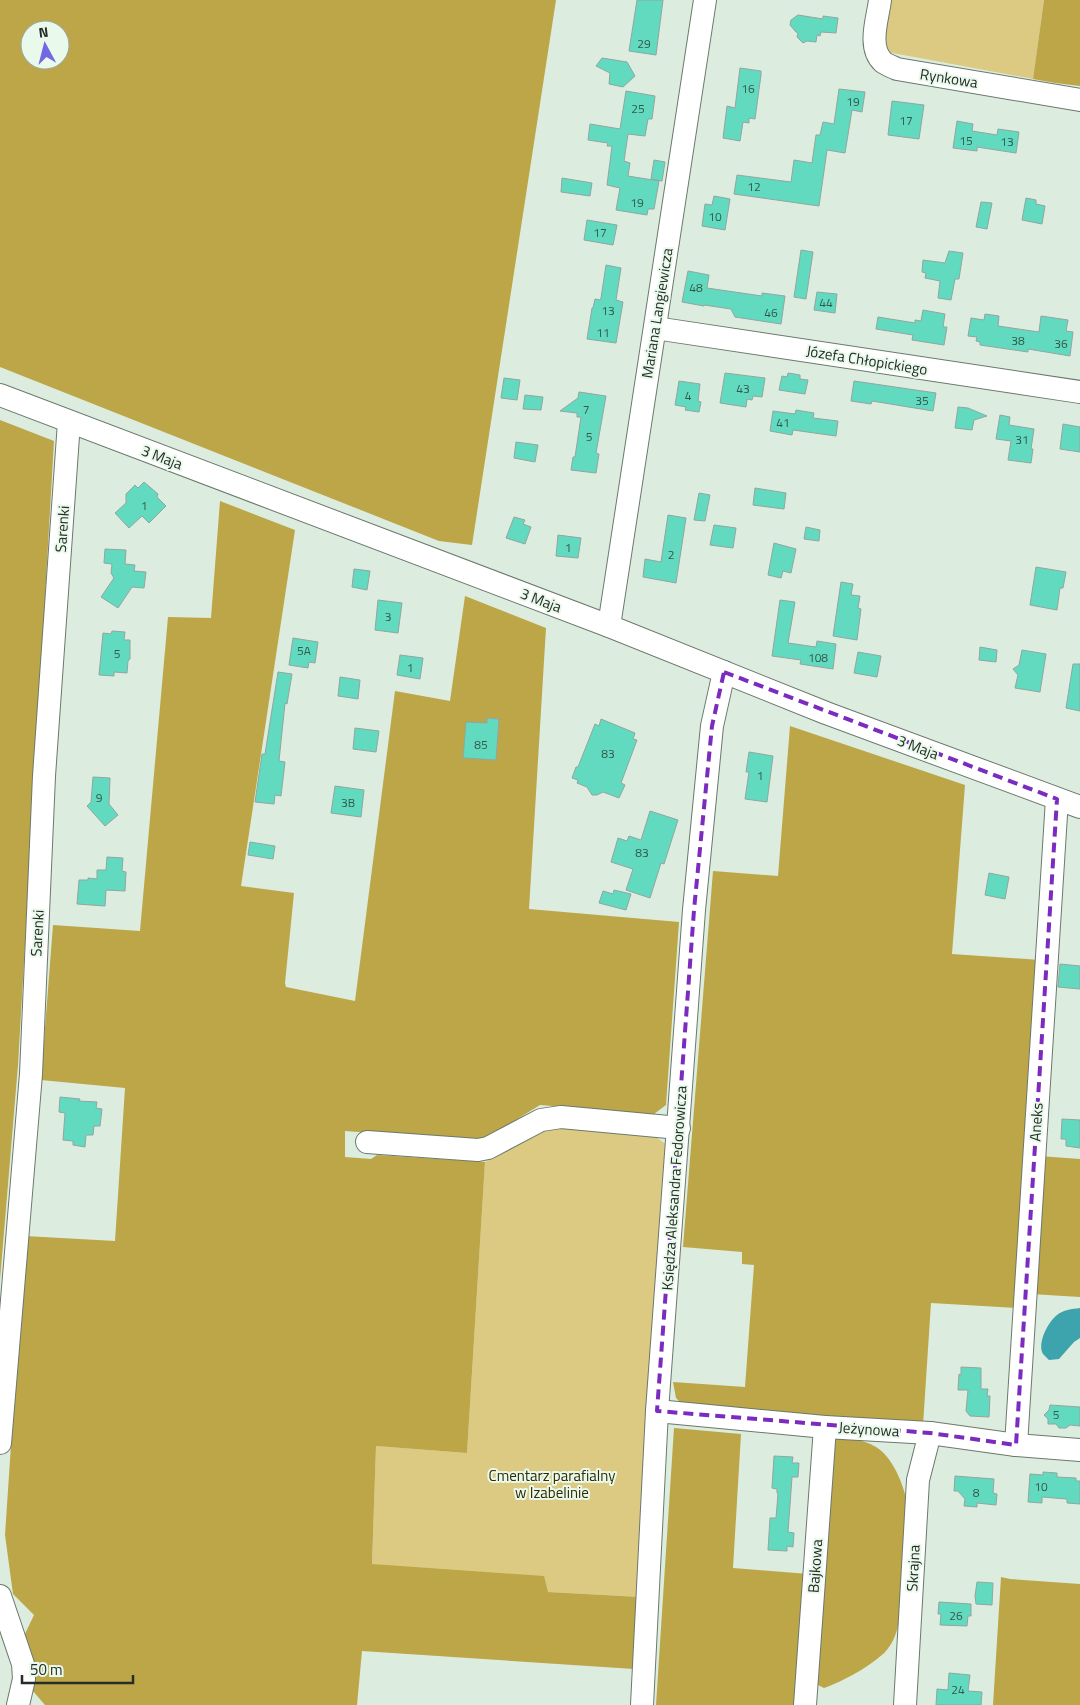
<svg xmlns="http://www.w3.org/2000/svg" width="1080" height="1705" viewBox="0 0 1080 1705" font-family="'Titillium Web',sans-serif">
<rect width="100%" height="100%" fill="#dcecde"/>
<g fill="#dcca83">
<polygon points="887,0 1044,0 1033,79 887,52 881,37"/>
<polygon points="543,1127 654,1136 666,1144 643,1463 640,1597 548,1592 372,1564 376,1446 467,1453 485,1162"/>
</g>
<g fill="#bca647" fill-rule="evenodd">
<path d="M0,0H556L472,545L439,541L0,367ZM30,30H60V60H30Z"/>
<polygon points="1044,0 1080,0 1080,86 1055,83 1033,79"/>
<polygon points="0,420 54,441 18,1065 0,1280"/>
<polygon points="220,501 295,530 241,886 294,893 285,983 286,987 355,1001 395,691 450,701 465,596 546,628 529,909 679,922 666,1105 654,1114 540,1105 482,1141 345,1131 345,1157 371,1159 377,1155 485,1162 467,1453 376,1446 372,1564 544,1576 548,1592 640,1597 634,1669 362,1651 357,1705 45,1705 32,1690 23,1638 34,1615 13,1594 5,1535 25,1236 115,1241 125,1088 41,1080 53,925 140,931 168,617 211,618"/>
<polygon points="790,726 965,785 952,954 1040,960 1017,1308 931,1303 923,1425 686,1408 676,1398 673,1382 745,1387 754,1265 742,1264 742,1252 683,1247 713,871 778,876"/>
<polygon points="1039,1156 1080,1159 1080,1297 1031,1294"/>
<polygon points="674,1428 741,1434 733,1568 808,1574 799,1705 656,1705"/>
<path d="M832,1436C847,1438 863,1439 876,1447C894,1457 908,1494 908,1513C907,1535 904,1557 902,1578C900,1602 903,1632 886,1651C873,1665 842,1682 824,1688L814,1683Z"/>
<polygon points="1001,1577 1010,1579 1080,1584 1080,1705 993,1705"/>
</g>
<path fill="#3da3ac" d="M1080,1308V1338L1074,1342L1059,1359L1049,1360C1048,1359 1044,1355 1043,1354C1037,1343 1048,1322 1057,1315C1063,1310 1072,1309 1080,1308Z"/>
<g fill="#61dabf" stroke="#91a6a0">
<polygon points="637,0 663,0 656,55 629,51"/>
<polygon points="798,15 823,19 823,16 838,18 836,33 821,32 820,36 817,35 816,42 807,41 803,43 797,37 798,33 796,32 790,25 791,20"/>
<polygon points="602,58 627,62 635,76 623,87 609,84 610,73 596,66"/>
<polygon points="740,68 761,71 761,75 755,119 749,118 749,123 743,122 740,141 723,138 727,106 735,108"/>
<polygon points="839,89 865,92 862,112 852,110 845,153 827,150 819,206 734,194 737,175 791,182 794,160 812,163 816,135 820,135 823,122 834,124"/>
<polygon points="626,91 655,96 652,119 648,119 645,136 628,134 624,161 630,163 628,176 659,181 654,209 648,209 647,215 616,210 620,188 607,185 612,146 607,146 608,143 588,140 590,124 620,129"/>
<polygon points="892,101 924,105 919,139 888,135"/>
<polygon points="957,121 973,124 972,131 997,135 998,129 1019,132 1016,153 977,147 977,151 953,148"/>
<polygon points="654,160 665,162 662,181 651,179"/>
<polygon points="562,178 592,183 590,196 561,192"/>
<polygon points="714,196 730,199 725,230 702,226 705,204 712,205"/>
<polygon points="1026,198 1036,200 1036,204 1045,206 1042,224 1022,220"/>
<polygon points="981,202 992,203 987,229 976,227"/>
<polygon points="587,220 617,225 613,245 584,240"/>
<polygon points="801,250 813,252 806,299 794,297"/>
<polygon points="949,251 963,253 959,279 955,279 951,300 938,298 940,281 925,278 926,273 922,272 923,260 945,263"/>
<polygon points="606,265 621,268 616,300 623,302 616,343 587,339 592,308 593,308 595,299 600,300 601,298"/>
<polygon points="688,271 709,275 707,288 762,296 762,293 785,296 781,324 735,317 731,309 704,305 704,306 682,302"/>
<polygon points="817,292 837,294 835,313 814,310"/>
<polygon points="923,310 945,314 943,327 947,327 944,345 912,340 913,335 876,329 878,317 915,323 915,320 921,321"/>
<polygon points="985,314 999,316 998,326 1039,332 1041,316 1068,320 1066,331 1073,332 1070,356 1028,349 1028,352 980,345 980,342 976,341 977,337 968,336 971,318 984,320"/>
<polygon points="725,373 765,378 762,397 753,396 752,400 747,399 746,407 720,403"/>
<polygon points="788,373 800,375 800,379 808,380 805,394 779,390 782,376 787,377"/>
<polygon points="504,378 520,380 517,400 501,398"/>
<polygon points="679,381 700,384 698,401 701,402 699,412 685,410 686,407 675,405"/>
<polygon points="854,381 936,393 933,411 872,401 871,404 851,401"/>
<polygon points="579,392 606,396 596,453 599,454 596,473 571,470 573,457 575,457 581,417 577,417 577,413 560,411 578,398"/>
<polygon points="525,395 543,397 541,410 523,409"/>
<polygon points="958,407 968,408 987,416 974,420 972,430 955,428"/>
<polygon points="796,410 814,413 813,418 838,421 836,436 793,430 792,435 770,431 773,411 795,414"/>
<polygon points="1000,415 1010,417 1009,425 1034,429 1031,449 1033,449 1031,463 1008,460 1011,441 996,439"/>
<polygon points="1063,424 1080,427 1080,452 1060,449"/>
<polygon points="516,442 538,445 535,462 514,458"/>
<polygon points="144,482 158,494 157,497 166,506 149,523 142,516 129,528 115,513 126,503 126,494 135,485 138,488"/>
<polygon points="755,488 786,493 784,509 753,505"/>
<polygon points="699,493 710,495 705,521 694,520"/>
<polygon points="668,515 686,518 676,583 643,577 645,559 661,562"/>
<polygon points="514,517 525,520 523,524 531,527 525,544 506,538"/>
<polygon points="714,525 736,528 733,548 710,545"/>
<polygon points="806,527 820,530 819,541 804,539"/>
<polygon points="558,535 581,538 578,558 556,556"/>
<polygon points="774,543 796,549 791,573 783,571 781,578 768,575"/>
<polygon points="105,549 126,550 125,564 135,565 134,571 146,572 144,588 132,587 118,608 101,597 114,578 111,573 112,564 104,563"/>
<polygon points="1036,567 1066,572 1063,588 1060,588 1057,610 1030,605"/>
<polygon points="354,569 370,571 367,590 352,587"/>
<polygon points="841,582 853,584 851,595 860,596 858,608 861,609 857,640 833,636"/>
<polygon points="378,600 402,603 398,633 375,630"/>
<polygon points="780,600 795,602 788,643 816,647 817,641 836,644 833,669 800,664 801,660 772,656"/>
<polygon points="112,631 125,632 124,640 130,640 130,659 128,661 127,673 114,672 114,676 99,675 103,633 111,634"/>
<polygon points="293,638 318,642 315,663 309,662 308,668 289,665"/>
<polygon points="980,647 997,650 996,662 979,660"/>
<polygon points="1022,650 1046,654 1040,692 1015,688 1018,675 1013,669 1019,665"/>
<polygon points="858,652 881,656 877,677 854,673"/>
<polygon points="400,655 423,658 420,679 397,675"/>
<polygon points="1073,664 1080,664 1080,711 1066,708"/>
<polygon points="278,672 292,674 287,704 285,703 279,761 285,762 281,796 275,795 274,804 255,802 262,754 265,754"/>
<polygon points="340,677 360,680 358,699 338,696"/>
<polygon points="487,718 499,719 496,760 463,758 466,722 487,723"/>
<polygon points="601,719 635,733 633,739 637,740 621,783 625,785 619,798 603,792 597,795 592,795 587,787 577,783 578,780 572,778 576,767 578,767 595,724 599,726"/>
<polygon points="355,728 379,731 376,752 353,749"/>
<polygon points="749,752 773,756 767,802 745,799 749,772 746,772"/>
<polygon points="93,777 110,778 109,804 118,815 105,826 87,806 91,802"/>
<polygon points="335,786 364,790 361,817 331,813"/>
<polygon points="650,811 678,820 664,864 661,863 650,898 626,890 633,869 611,862 618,838 627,841 629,836 641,840"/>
<polygon points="250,842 275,846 273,859 248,855"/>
<polygon points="107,857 123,858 122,871 126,872 125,891 106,890 105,906 77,904 79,880 88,880 88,878 97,879 97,870 106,870"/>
<polygon points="989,873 1009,877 1005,899 985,895"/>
<polygon points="614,890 631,894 626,910 599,903 603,891 613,894"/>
<polygon points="1060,964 1080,966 1080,989 1058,987"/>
<polygon points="60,1097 80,1099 79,1101 97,1102 96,1108 102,1109 100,1126 94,1126 93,1135 86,1135 85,1147 73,1145 73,1141 63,1140 65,1113 59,1112"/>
<polygon points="1062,1119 1080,1120 1080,1148 1066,1146 1066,1139 1061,1139"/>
<polygon points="961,1367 981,1368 981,1389 988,1389 987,1396 990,1396 989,1417 970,1416 966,1411 968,1390 958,1390 959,1374 961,1375"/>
<polygon points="1050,1405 1080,1407 1080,1426 1070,1425 1066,1428 1059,1428 1056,1424 1048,1424 1048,1419 1044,1415 1049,1410"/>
<polygon points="774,1456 793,1457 792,1463 799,1463 798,1477 792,1477 790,1505 788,1532 794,1533 793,1547 787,1546 787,1551 768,1550 770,1518 776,1518 778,1494 777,1493 777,1489 772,1488"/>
<polygon points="1043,1472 1057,1473 1057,1477 1076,1478 1076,1481 1080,1481 1080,1504 1067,1503 1067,1499 1042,1497 1042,1503 1028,1502 1030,1474 1043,1475"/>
<polygon points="955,1476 994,1479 993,1493 997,1494 996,1505 977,1503 977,1507 964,1506 965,1499 958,1491 954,1491"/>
<polygon points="977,1582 993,1583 992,1605 976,1604 975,1596"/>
<polygon points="939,1602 971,1604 971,1616 968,1616 967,1626 940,1625 941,1614 938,1614"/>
<polygon points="949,1673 970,1675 968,1691 982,1692 981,1705 936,1705 937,1689 948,1690"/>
</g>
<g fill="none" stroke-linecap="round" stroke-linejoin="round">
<g stroke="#6b796d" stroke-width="24">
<g id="minor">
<path d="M880,0C878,18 867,47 883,62C887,65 893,67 897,69L1080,100"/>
<polyline points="655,328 1080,392"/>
<polyline points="0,395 609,626 826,713 1080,807"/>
<polyline points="609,626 705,0"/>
<polyline points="367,1142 478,1150 488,1148 541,1120 561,1117 679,1128"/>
<polyline points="657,1411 825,1427 930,1433 1016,1445 1080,1450"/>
<polyline points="0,1443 31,1074 44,776 69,422"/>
<polyline points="1016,1445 1057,799"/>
<polyline points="0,1596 23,1664 24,1679 18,1705"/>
<polyline points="642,1705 657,1411 694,910 712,726 724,672"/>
<polyline points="805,1705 825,1427"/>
<polyline points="905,1705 918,1480 930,1433"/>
</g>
</g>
<use href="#minor" stroke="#fff" stroke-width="22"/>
</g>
<path fill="none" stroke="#7b2cbf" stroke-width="4" stroke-dasharray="10 6" stroke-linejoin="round" d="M724,672L1057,799L1016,1445L930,1433L657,1411L694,910L712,726Z"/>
<g text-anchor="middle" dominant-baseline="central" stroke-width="4" stroke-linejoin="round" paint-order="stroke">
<g font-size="12" fill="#35584d">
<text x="644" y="43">29</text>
<text x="748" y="88">16</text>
<text x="853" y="101">19</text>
<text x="638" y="108">25</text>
<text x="906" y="120">17</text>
<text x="966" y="140">15</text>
<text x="1007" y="141">13</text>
<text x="754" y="186">12</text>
<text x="637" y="202">19</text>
<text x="715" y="216">10</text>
<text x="600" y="232">17</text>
<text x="696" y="287">48</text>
<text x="826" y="302">44</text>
<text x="608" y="310">13</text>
<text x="771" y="312">46</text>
<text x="603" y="332">11</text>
<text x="1018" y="340">38</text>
<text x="1061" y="343">36</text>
<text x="743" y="388">43</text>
<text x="688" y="395">4</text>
<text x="922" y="400">35</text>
<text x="586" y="409">7</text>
<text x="783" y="422">41</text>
<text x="589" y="436">5</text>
<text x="1022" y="439">31</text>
<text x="144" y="505">1</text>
<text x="568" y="547">1</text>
<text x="671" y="554">2</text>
<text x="388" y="616">3</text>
<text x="304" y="650">5A</text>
<text x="117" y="653">5</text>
<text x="818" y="657">108</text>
<text x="410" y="667">1</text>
<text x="481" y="744">85</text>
<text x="608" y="753">83</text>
<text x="760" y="775">1</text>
<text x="99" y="797">9</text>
<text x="348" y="802">3B</text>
<text x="642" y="852">83</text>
<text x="1056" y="1414">5</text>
<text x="1041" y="1486">10</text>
<text x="976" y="1492">8</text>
<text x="956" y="1615">26</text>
<text x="958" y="1689">24</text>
</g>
<g font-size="15" fill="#262c27" stroke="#e9f9eb">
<text transform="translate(949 78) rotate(9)">Rynkowa</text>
<text transform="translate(657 313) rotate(-81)">Mariana Langiewicza</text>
<text transform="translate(867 360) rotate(9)">Józefa Chłopickiego</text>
<text transform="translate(162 457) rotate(21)">3 Maja</text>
<text transform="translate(62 529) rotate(-86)">Sarenki</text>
<text transform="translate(541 600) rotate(21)">3 Maja</text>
<text transform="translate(918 747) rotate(21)">3 Maja</text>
<text transform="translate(37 933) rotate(-87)">Sarenki</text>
<text transform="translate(1036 1122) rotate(-86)">Aneks</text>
<text transform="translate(674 1188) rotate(-86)">Księdza Aleksandra Fedorowicza</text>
<text transform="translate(869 1429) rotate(4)">Jeżynowa</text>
<text transform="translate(815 1566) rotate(-86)">Bajkowa</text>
<text transform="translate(913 1568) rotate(-87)">Skrajna</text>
</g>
<g font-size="15" fill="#332a00" stroke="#e9f9eb">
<text x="552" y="1475">Cmentarz parafialny<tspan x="552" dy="17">w Izabelinie</tspan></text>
</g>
</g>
<g transform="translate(45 45) rotate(353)"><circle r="24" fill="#e9f9eb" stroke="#9ba79d"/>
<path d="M0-4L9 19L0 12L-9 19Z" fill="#7268e3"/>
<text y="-8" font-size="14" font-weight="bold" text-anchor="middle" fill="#262c27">N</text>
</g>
<path d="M22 1675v8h111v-8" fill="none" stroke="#262c27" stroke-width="2.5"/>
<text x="30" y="1675" font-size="15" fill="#262c27" stroke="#e9f9eb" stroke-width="4" paint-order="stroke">50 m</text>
</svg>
